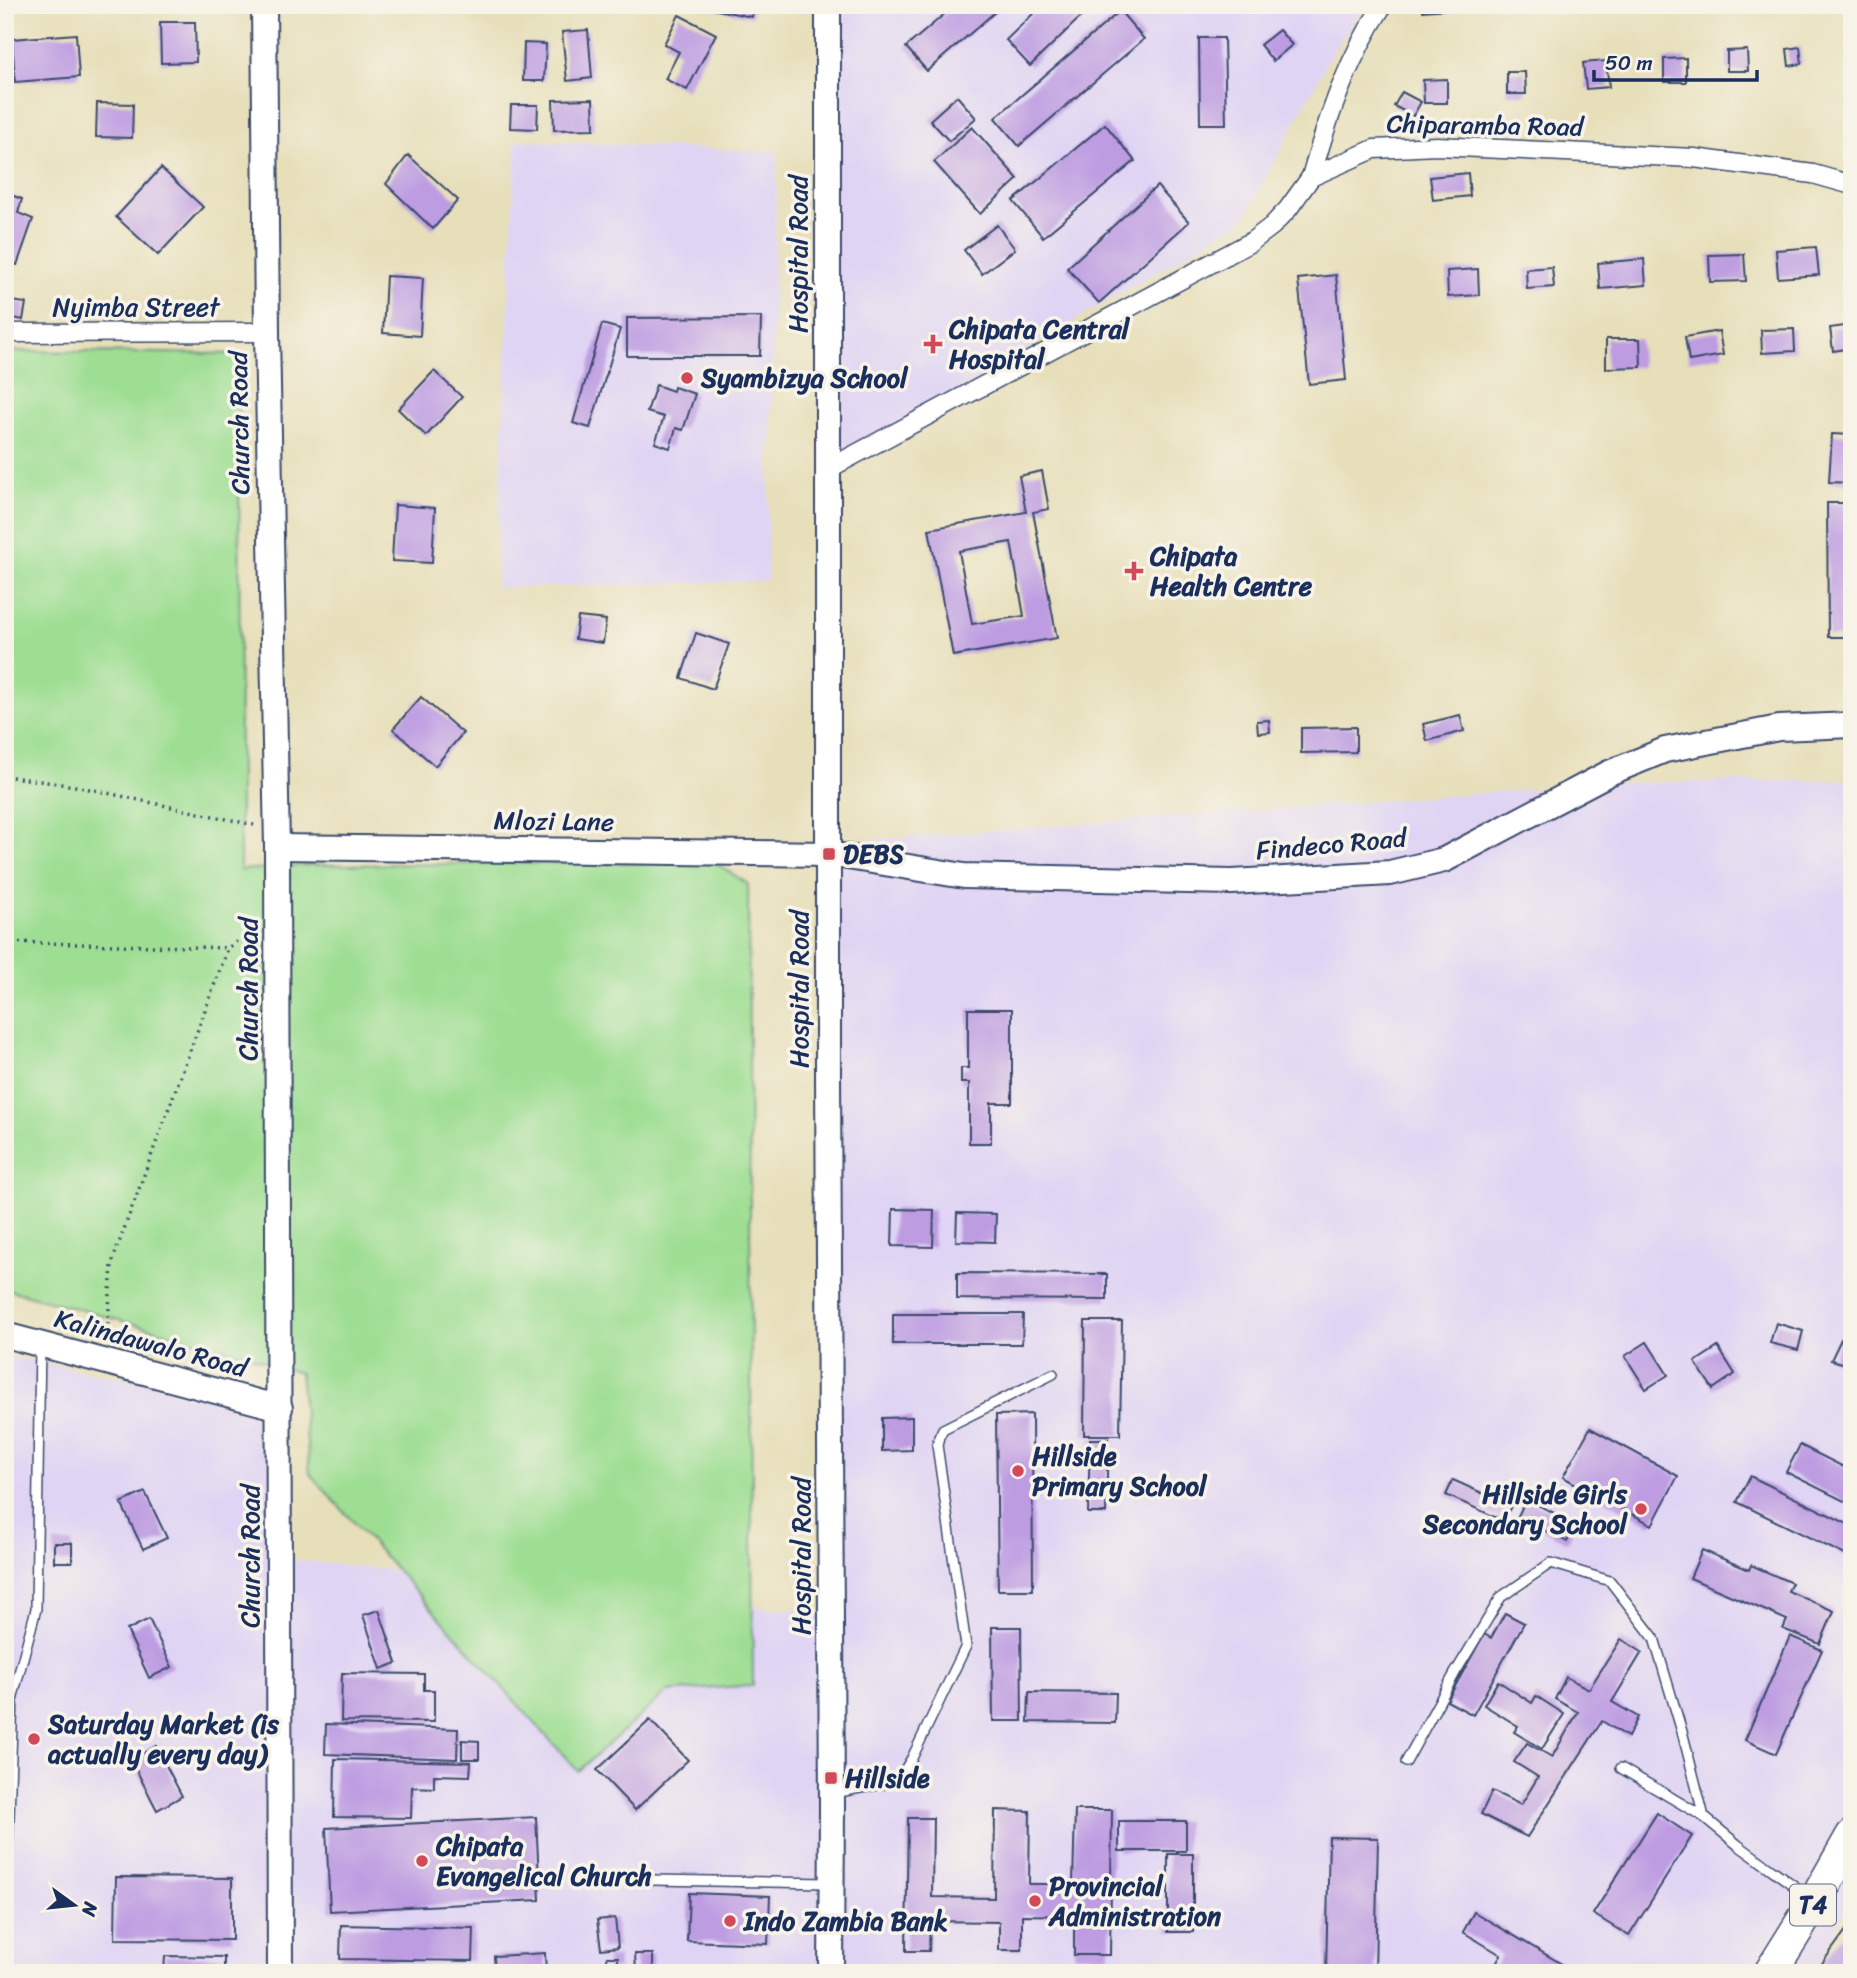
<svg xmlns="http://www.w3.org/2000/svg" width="1857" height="1978" viewBox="0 0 1857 1978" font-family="Sriracha,sans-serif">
<rect width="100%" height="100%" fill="#f7f3e8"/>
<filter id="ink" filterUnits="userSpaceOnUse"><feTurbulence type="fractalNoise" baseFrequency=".0143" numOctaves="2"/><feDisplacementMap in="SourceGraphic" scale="14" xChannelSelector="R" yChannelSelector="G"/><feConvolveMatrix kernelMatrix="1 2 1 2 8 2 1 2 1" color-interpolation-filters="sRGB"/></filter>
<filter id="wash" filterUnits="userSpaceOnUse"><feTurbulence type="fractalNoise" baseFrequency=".00686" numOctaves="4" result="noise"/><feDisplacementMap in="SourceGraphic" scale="28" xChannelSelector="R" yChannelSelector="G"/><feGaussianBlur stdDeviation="1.57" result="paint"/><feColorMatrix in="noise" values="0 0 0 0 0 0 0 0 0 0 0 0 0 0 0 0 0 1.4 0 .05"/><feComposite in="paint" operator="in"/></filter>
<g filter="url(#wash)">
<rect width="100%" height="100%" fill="#e7dfba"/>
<g fill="#e0d4f4">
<polygon points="839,5 1366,5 1333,51 1244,219 828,469"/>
<polygon points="516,140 777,152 767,581 496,588"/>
<polygon points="1852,780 1852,1895 1815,1973 5,1973 5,1356 280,1408 281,1559 830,1614 833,843 1614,783"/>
</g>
<polygon fill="#9ede93" stroke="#5c8678" stroke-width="2" points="5,351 239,354 240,870 314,865 714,862 748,884 753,1685 667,1692 578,1771 310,1474 300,1373 244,1354 5,1289"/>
<g id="blocks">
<g fill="#bd9ce2" fill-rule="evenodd">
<polygon points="693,5 754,5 752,17"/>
<polygon points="955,5 1003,5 927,71 906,47"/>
<polygon points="1042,5 1093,5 1030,66 1006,40"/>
<polygon points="1423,5 1448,5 1448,9 1423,11"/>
<polygon points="1120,11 1144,39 1019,146 995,118"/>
<polygon points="679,15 716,34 687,90 665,79 679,52 664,44"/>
<polygon points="160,22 195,22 196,62 161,63"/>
<polygon points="588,30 592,78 567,81 562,32"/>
<polygon points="1279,30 1292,45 1273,61 1260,45"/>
<polygon points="76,34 79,77 15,82 12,39"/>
<polygon points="1199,38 1224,38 1226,124 1200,124"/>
<polygon points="524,43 546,44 544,81 523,81"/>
<polygon points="1800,47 1802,64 1789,66 1787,49"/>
<polygon points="1747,50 1748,71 1727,71 1727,51"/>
<polygon points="1686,58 1686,82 1664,82 1664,59"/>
<polygon points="1606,61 1609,87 1586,89 1583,63"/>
<polygon points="1507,72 1525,72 1526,94 1507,94"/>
<polygon points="1447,79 1447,103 1424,103 1423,80"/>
<polygon points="1402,92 1421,102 1413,116 1394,106"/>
<polygon points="957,96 976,118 949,141 930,120"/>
<polygon points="593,99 594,129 554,130 553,100"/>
<polygon points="97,103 133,104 132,138 96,137"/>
<polygon points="511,105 538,105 537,129 510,128"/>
<polygon points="1105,124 1135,161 1043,237 1013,201"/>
<polygon points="972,127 1018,179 980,214 934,162"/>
<polygon points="408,155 458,200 433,229 386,184"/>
<polygon points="161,168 203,207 158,255 116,217"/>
<polygon points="1468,173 1470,196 1433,200 1430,177"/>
<polygon points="1157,186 1189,222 1099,303 1067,268"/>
<polygon points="5,193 22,199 18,213 33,219 17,265 5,261"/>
<polygon points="997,225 1015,249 982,274 964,250"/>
<polygon points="1816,247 1819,275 1778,278 1776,250"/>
<polygon points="1744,254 1746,281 1710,282 1709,255"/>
<polygon points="1644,259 1646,285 1600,289 1598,263"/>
<polygon points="1552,267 1554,287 1527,289 1526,269"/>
<polygon points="1478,269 1479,295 1448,297 1447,271"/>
<polygon points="1336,275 1346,380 1309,384 1298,279"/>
<polygon points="386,276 423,278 420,336 383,333"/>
<polygon points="11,301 26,303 23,320 9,317"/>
<polygon points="761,317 760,356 627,356 627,318"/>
<polygon points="602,324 620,329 590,428 573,423"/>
<polygon points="1852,325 1852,348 1833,351 1830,328"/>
<polygon points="1794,329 1795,351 1762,353 1761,330"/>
<polygon points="1719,331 1723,355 1689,361 1685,337"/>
<polygon points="1606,339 1640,339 1641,367 1606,368"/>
<polygon points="434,371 462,397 426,436 398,409"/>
<polygon points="656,385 673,391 674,387 695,394 683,430 676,428 670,448 655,443 664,417 647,412"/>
<polygon points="1832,434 1852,435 1852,483 1829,482"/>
<path d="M1042,471L1049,509L1033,512L1057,638L953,656L929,529L1026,512L1019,476ZM1011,542L1024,616L972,624L959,551Z"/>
<polygon points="1827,503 1852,503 1852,637 1828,637"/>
<polygon points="395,505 435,508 432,563 392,561"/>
<polygon points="578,617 606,620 603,643 575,639"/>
<polygon points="696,633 729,644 713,689 681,678"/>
<polygon points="421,697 463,733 435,766 393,729"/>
<polygon points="1460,715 1464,731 1427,741 1423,724"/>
<polygon points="1269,720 1270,732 1258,733 1257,721"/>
<polygon points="1356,727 1356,752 1301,753 1301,728"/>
<polygon points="968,1009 1012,1009 1012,1103 991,1103 991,1143 969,1143 969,1083 961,1083 961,1068 968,1068"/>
<polygon points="893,1209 934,1210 933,1247 892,1246"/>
<polygon points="957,1213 996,1214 995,1242 956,1241"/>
<polygon points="957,1273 1107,1274 1107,1300 957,1299"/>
<polygon points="893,1314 1023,1314 1022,1344 893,1344"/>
<polygon points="1085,1321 1122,1321 1120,1435 1084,1435"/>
<polygon points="1776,1323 1803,1331 1798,1350 1770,1343"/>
<polygon points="1841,1339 1852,1346 1852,1366 1831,1360"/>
<polygon points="1647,1342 1668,1375 1646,1389 1625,1356"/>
<polygon points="1718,1347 1735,1374 1713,1389 1695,1362"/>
<polygon points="1032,1414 1033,1590 998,1590 996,1415"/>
<polygon points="912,1417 912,1450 882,1451 882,1418"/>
<polygon points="1590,1428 1678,1476 1652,1525 1563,1477"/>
<polygon points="1090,1439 1108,1439 1106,1513 1088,1513"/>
<polygon points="1800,1445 1852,1471 1852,1505 1786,1472"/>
<polygon points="1750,1476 1852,1526 1852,1551 1849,1557 1737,1502"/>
<polygon points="1453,1480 1511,1506 1504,1521 1446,1495"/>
<polygon points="145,1492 167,1538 143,1549 121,1503"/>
<polygon points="1526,1499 1576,1524 1567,1542 1518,1516"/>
<rect x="54" y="1543" width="18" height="19"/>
<polygon points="1702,1550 1749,1570 1751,1565 1792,1583 1788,1591 1834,1611 1820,1644 1783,1629 1787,1620 1690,1578"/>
<polygon points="379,1610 397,1663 381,1669 363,1615"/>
<polygon points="1505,1613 1524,1623 1473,1715 1447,1701 1484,1634 1491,1638"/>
<polygon points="149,1619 172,1667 149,1678 127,1630"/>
<polygon points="992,1627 1021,1627 1022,1721 993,1721"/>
<polygon points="1790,1636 1822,1650 1776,1754 1745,1740"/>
<polygon points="1621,1639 1642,1652 1612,1702 1638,1717 1628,1737 1602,1721 1527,1837 1481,1814 1492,1791 1521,1805 1538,1777 1514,1762 1527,1743 1552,1757 1578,1712 1555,1699 1566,1677 1589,1689"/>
<polygon points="342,1673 424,1674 424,1690 434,1690 434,1722 341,1721"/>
<polygon points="1498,1681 1532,1703 1536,1696 1564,1714 1542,1749 1514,1732 1518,1726 1484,1705"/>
<polygon points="1029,1692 1116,1693 1115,1723 1028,1722"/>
<polygon points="650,1720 688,1760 635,1810 597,1770"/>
<polygon points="326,1724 458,1729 457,1759 325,1754"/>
<polygon points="462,1740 479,1741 479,1759 462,1759"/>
<polygon points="156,1746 182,1796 157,1810 131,1760"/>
<polygon points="335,1759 471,1762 470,1776 434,1775 434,1788 412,1787 411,1818 334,1817"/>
<polygon points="995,1810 1030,1811 1029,1884 1073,1884 1075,1810 1112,1810 1110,1955 1074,1955 1074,1916 1022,1915 1022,1950 999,1950 999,1922 930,1921 929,1951 906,1951 908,1818 933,1818 932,1897 994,1898"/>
<polygon points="1657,1813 1692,1836 1629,1936 1593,1914"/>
<polygon points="536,1817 540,1900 330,1911 326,1828"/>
<rect x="1119" y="1821" width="67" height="30"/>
<polygon points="1329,1837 1378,1838 1375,1973 1326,1973"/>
<rect x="1168" y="1854" width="25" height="78"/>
<polygon points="116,1877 232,1878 232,1940 115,1939"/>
<polygon points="689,1893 770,1896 768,1944 687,1941"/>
<polygon points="1474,1912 1577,1973 1491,1973 1501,1955 1463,1932"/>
<polygon points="615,1918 618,1947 601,1949 597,1920"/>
<polygon points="1852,1922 1852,1973 1815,1973"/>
<polygon points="341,1925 474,1928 473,1961 340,1959"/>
<polygon points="545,1953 546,1973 495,1973 494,1956"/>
<polygon points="635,1954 653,1954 653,1969 636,1970"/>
<polygon points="165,1956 224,1957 224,1973 164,1973"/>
<polygon points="607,1957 618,1957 618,1969 608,1970"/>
</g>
</g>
</g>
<g filter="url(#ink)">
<use href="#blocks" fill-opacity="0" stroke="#3a496c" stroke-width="2"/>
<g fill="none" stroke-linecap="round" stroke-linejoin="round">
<g stroke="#3a496c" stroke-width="12">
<g id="lane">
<polyline points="1406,1762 1455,1673 1501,1597 1551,1563 1610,1581 1654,1638 1683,1735 1704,1817 1738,1845 1811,1898"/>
<polyline points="1621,1768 1704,1817"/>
<polyline points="834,1793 892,1782 901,1776 912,1758 966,1646 937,1445 939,1437 943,1429 1053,1374"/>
<polyline points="7,1876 13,1696 36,1609 40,1345"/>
<polyline points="652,1880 829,1883"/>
</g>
</g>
<g stroke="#3a496c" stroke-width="21">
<g id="street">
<path d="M1311,177C1328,117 1348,58 1383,5"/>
<polyline points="5,333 267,332"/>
<polyline points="828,469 1251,242 1272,226 1288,209 1311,177 1374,149 1437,146 1694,158 1813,174 1852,185"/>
</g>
</g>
<g stroke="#3a496c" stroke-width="28">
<g id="secondary">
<polyline points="264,5 267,332 277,847 280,1973"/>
<polyline points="828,5 828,1076 832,1807 831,1973"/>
<polyline points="277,847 829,854 964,876 1232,882 1390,873 1444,860 1609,773 1665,750 1779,728 1852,725"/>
<polyline points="5,1335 280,1408"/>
</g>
</g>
<g stroke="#3a496c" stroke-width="35">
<polyline id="highway" points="1770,1973 1815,1901 1852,1836"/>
</g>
<g stroke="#3a496c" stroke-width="3.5" stroke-dasharray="2 5" stroke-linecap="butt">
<polyline points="5,776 75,786 254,825"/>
<polyline points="5,942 228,948"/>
<polyline points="107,1338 112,1264 116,1251 228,948 238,940 255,937"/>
</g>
<use href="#lane" stroke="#fff" stroke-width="9"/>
<use href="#street" stroke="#fff" stroke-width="18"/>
<use href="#secondary" stroke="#fff" stroke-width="24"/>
<use href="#highway" stroke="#fff" stroke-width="32"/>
</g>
</g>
<g fill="#d1495b" stroke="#f7f3e8" stroke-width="2.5">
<path d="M929.5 333.5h7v7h7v7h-7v7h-7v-7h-7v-7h7z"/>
<circle cx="687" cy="378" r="7"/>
<path d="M1130.5 560.5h7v7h7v7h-7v7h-7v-7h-7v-7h7z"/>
<rect x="822" y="847" width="14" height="14" rx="3.5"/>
<circle cx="1018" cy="1471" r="7"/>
<circle cx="1641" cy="1509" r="7"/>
<circle cx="34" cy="1739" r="7"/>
<rect x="824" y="1771" width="14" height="14" rx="3.5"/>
<circle cx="422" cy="1861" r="7"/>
<circle cx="1035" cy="1901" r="7"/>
<circle cx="730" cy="1921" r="7"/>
</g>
<g text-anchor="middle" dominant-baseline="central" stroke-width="7" stroke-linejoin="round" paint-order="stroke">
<rect fill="#f7f3e8" stroke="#5d6a87" stroke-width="2" x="1790" y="1884.5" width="46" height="41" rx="5"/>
<g font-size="24" font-weight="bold" fill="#1b2f5e">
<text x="1813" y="1905">T4</text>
</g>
<g font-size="26" fill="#1b2f5e" stroke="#f7f3e8">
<text transform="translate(1485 125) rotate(1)">Chiparamba Road</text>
<text transform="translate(798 254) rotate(-90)">Hospital Road</text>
<text x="136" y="307">Nyimba Street</text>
<text transform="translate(239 423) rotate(-91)">Church Road</text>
<text transform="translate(554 821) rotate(1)">Mlozi Lane</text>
<text transform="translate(1331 844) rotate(-5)">Findeco Road</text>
<text transform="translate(248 989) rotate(-90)">Church Road</text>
<text transform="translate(799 989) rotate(-90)">Hospital Road</text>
<text transform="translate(151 1343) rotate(15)">Kalindawalo Road</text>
<text transform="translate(250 1556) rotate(-90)">Church Road</text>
<text transform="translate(801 1556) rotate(-90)">Hospital Road</text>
</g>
<g font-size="26" font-weight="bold" fill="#1b2f5e" stroke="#f7f3e8" text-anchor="start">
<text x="949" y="329">Chipata Central<tspan x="949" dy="30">Hospital</tspan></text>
<text x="701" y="378">Syambizya School</text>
<text x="1150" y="556">Chipata<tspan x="1150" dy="30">Health Centre</tspan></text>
<text x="843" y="854">DEBS</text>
<text x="1032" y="1456">Hillside<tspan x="1032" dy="30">Primary School</tspan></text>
<text x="1627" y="1494" text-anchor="end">Hillside Girls<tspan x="1627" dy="30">Secondary School</tspan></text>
<text x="48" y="1724">Saturday Market (is<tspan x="48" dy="30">actually every day)</tspan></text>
<text x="845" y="1778">Hillside</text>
<text x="436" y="1846">Chipata<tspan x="436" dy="30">Evangelical Church</tspan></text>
<text x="1049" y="1886">Provincial<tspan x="1049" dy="30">Administration</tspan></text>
<text x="744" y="1921">Indo Zambia Bank</text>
</g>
</g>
<rect width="1857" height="1978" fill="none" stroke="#f7f3e8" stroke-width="28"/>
<g transform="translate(74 1905) rotate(105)" stroke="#f7f3e8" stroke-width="5" paint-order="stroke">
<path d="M0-5L12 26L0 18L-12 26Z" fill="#1b2f5e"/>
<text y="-10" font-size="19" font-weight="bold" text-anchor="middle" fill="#1b2f5e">N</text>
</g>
<path d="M1594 70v10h163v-10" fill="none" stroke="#1b2f5e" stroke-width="3.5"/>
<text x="1605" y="70" font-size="21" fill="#1b2f5e" stroke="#f7f3e8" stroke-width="5" paint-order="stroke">50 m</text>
</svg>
